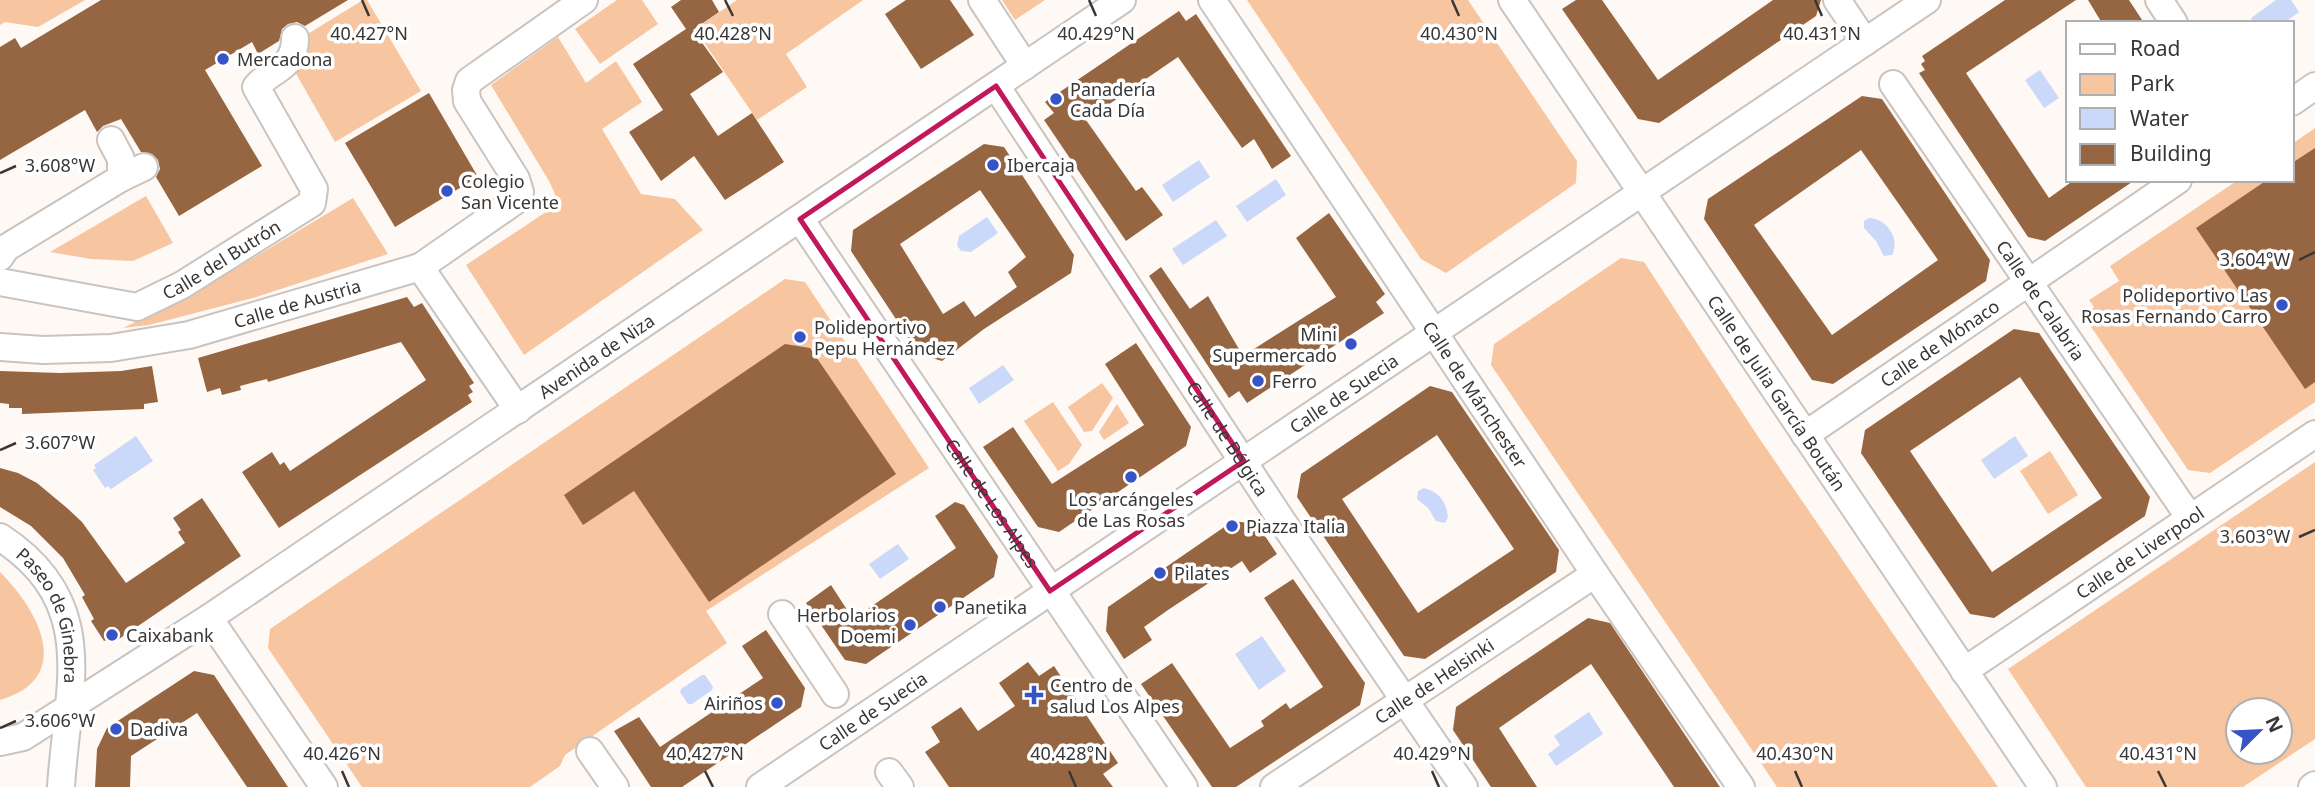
<svg xmlns="http://www.w3.org/2000/svg" width="2315" height="787" viewBox="0 0 2315 787" font-family="'Noto Sans',sans-serif">
<rect width="100%" height="100%" fill="#fff9f5"/>
<g fill="#f7c59f" fill-rule="evenodd">
<polygon points="0,0 85,0 38,27 5,22 0,25"/>
<polygon points="363,0 367,0 421,91 335,142 294,70 304,63 308,51 306,35"/>
<polygon points="617,0 642,0 658,24 600,64 575,29"/>
<polygon points="737,0 863,0 786,54 807,87 757,120 695,29"/>
<polygon points="1002,0 1045,0 1015,20"/>
<polygon points="1247,0 1468,0 1577,161 1576,183 1446,273 1421,259"/>
<polygon points="558,37 586,83 616,61 642,102 602,129 641,194 675,199 703,230 524,355 466,265 552,208 555,194 549,181 491,85"/>
<polygon points="2315,128 2315,402 2210,473 2188,470 2083,315 2094,307 2089,300 2119,281 2110,266 2238,180 2292,180 2292,144"/>
<polygon points="146,196 173,243 133,261 91,259 50,252"/>
<polygon points="353,198 388,254 253,298 149,325 123,328 190,296"/>
<polygon points="1621,258 1644,262 1757,435 1998,787 1777,787 1491,365 1494,344"/>
<polygon points="785,279 805,282 929,468 706,611 727,643 565,755 560,766 530,787 362,787 268,648 270,629"/>
<polygon points="1102,383 1113,398 1092,431 1084,432 1068,407"/>
<polygon points="1053,402 1082,445 1069,464 1058,471 1024,421"/>
<polygon points="1117,404 1129,423 1104,440 1099,432"/>
<polygon points="2050,451 2078,495 2048,514 2020,471"/>
<path d="M2315,462V739L2243,787H2086L2008,669ZM2280,710V752H2238V710Z"/>
<path d="M0,572C39,611 75,678 0,700Z"/>
</g>
<g fill="#cad8f9">
<polygon points="2276,0 2291,0 2299,12 2284,23 2254,23 2251,18"/>
<polygon points="2040,70 2059,98 2044,108 2025,80"/>
<polygon points="1199,160 1210,177 1173,202 1162,185"/>
<polygon points="1276,179 1286,195 1247,222 1236,206"/>
<polygon points="987,217 998,233 971,252 961,251 957,245 959,236"/>
<path d="M1869,218C1886,218 1901,239 1892,255L1884,256L1876,241L1864,228V221Z"/>
<polygon points="1216,220 1227,236 1183,265 1172,249"/>
<polygon points="1003,365 1014,380 979,404 969,388"/>
<polygon points="136,436 153,461 111,489 108,486 105,488 93,470 96,468 94,465"/>
<polygon points="2015,436 2028,456 1994,479 1981,460"/>
<path d="M1424,488C1439,492 1446,501 1448,517L1445,523L1436,521L1428,508L1417,499L1418,491Z"/>
<polygon points="898,544 909,559 880,579 869,564"/>
<polygon points="1262,636 1286,671 1259,690 1235,654"/>
<polygon points="702,675 705,675 713,687 712,690 692,704 688,704 680,692 681,689"/>
<polygon points="1589,712 1603,734 1556,766 1548,754 1560,745 1554,736"/>
</g>
<g fill="#956641" fill-rule="evenodd">
<polygon points="101,0 348,0 305,26 297,22 288,24 282,29 279,41 258,54 252,42 205,70 262,166 179,216 156,177 160,169 158,160 152,154 141,152 121,119 103,126 97,132 85,110 0,160 0,47 15,38 21,48"/>
<polygon points="681,0 712,0 719,12 693,30 723,72 690,94 718,136 752,113 784,162 725,200 694,156 661,181 629,132 663,110 633,64 686,29 671,7"/>
<polygon points="906,0 950,0 974,35 921,69 885,14"/>
<polygon points="1576,0 1602,0 1658,80 1773,0 1821,0 1816,16 1659,123 1638,119 1562,9"/>
<polygon points="2005,0 2076,0 1966,73 2049,198 2074,180 2135,180 2045,241 2028,237 1919,73 1925,70 1921,64 1925,61 1922,56"/>
<polygon points="2088,0 2129,0 2144,23 2102,23"/>
<polygon points="1179,11 1186,21 1196,14 1291,156 1272,169 1254,139 1242,148 1178,57 1086,120 1136,191 1142,187 1163,215 1126,241 1044,120 1054,113 1045,102"/>
<polygon points="429,93 478,177 395,227 345,143"/>
<path d="M1862,96L1882,99L1990,260L1986,281L1833,384L1812,380L1704,219L1708,199ZM1861,150L1938,260L1832,335L1754,225Z"/>
<path d="M984,144L1004,147L1074,255L1071,273L984,329L942,361L919,354L851,251L853,230ZM980,190L1026,257L1008,272L1017,287L975,317L964,301L943,314L900,244Z"/>
<polygon points="2315,148 2315,382 2305,389 2196,228 2267,180 2292,180 2292,163"/>
<polygon points="1329,213 1385,294 1376,302 1384,313 1247,403 1239,391 1229,398 1149,276 1161,267 1190,309 1208,296 1243,356 1336,297 1296,238"/>
<polygon points="407,297 414,307 422,303 474,383 469,386 473,392 468,395 472,402 279,528 242,472 272,452 280,465 284,462 290,471 426,380 401,342 268,382 267,379 240,386 241,390 222,395 220,388 207,392 198,358"/>
<path d="M2014,329L2039,333L2150,497L2145,516L1994,618L1970,614L1861,453L1865,430ZM2020,377L2102,498L1992,572L1910,451Z"/>
<polygon points="1136,343 1191,427 1186,446 1059,532 1038,527 983,447 1013,427 1052,484 1144,425 1105,364"/>
<polygon points="785,344 810,348 896,474 709,602 634,491 583,525 564,495"/>
<polygon points="152,366 158,402 144,404 144,409 22,414 22,408 9,408 9,404 0,403 0,371 60,373 121,371"/>
<path d="M1430,386L1452,392L1559,550L1556,572L1425,659L1404,656L1297,497L1301,474ZM1437,435L1514,549L1418,613L1342,499Z"/>
<polygon points="0,468 18,473 37,483 67,508 82,522 126,583 185,543 178,532 181,530 173,518 202,498 241,556 113,643 111,638 104,641 91,621 94,619 82,597 85,595 63,558 31,526 0,507"/>
<polygon points="955,502 964,505 998,556 994,577 866,664 845,660 806,603 831,585 853,619 956,548 935,516"/>
<polygon points="1233,521 1257,524 1277,554 1250,573 1242,561 1168,610 1144,627 1152,640 1124,659 1106,631 1108,607"/>
<polygon points="1293,579 1365,683 1360,705 1236,787 1212,787 1141,684 1172,663 1230,748 1264,726 1261,721 1286,703 1290,709 1323,687 1264,598"/>
<polygon points="1588,618 1610,623 1720,787 1674,787 1591,664 1499,728 1537,787 1491,787 1453,730 1456,707"/>
<polygon points="766,630 805,688 801,707 682,787 651,787 614,731 639,717 660,747 763,678 742,646"/>
<polygon points="1028,662 1039,676 1054,666 1118,763 1103,774 1113,787 949,787 925,752 940,742 931,727 961,707 978,731 1015,706 999,683"/>
<polygon points="194,671 214,675 288,787 247,787 197,713 131,756 130,787 95,787 97,749 107,728"/>
</g>
<g fill="none" stroke-linecap="round" stroke-linejoin="round">
<g stroke="#c9c4c0" stroke-width="30">
<g id="minor">
<polyline points="982,0 1025,66"/>
<path id="s1" d="M1212,0L1595,574L1741,787"/>
<path id="s2" d="M1512,0L2043,787"/>
<polyline points="1837,0 1865,42"/>
<polyline points="2159,0 2174,23"/>
<path id="s3" d="M1893,84L2190,518"/>
<path id="s4" d="M996,86L1282,521L1464,787"/>
<polyline points="2292,102 2315,86"/>
<polyline points="111,140 121,159 121,178"/>
<path id="s5" d="M800,219L1184,787"/>
<polyline points="0,257 6,248 121,178 144,167"/>
<polyline points="420,267 515,201 520,192 516,179 467,101 466,90 469,81 584,0"/>
<path id="s6" d="M0,282L137,307L182,285L312,203L314,189L256,87C273,67 295,69 295,38"/>
<path id="s7" d="M0,347L43,350L111,348L189,335L420,267L518,410"/>
<path id="s8" d="M1805,435L2178,180"/>
<path id="s9" d="M0,537C101,603 67,687 61,787"/>
<polyline points="782,614 835,694"/>
<polyline points="209,618 324,787"/>
<path id="s10" d="M1964,671L2315,434"/>
<path id="s11" d="M0,742L23,737L209,618L1122,0"/>
<polyline points="590,751 615,787"/>
<polyline points="889,772 900,787"/>
<path id="s12" d="M760,787L1927,0"/>
<path id="s13" d="M1274,787L1595,574"/>
<polyline points="2312,787 2315,785"/>
</g>
</g>
<use href="#minor" stroke="#fff" stroke-width="26"/>
</g>
<path fill="none" stroke="#c2185b" stroke-width="5" stroke-linejoin="round" d="M996,86L1244,461L1050,591L800,219Z"/>
<path fill="none" stroke="#393736" stroke-width="2.5" d="M362,0L369,16M725,0L733,16M1089,0L1096,16M1452,0L1459,16M1815,0L1822,16M0,173L16,166M2299,260L2315,252M0,450L16,443M2299,537L2315,530M0,728L16,721M342,771L349,787M705,771L713,787M1069,771L1076,787M1432,771L1439,787M1795,771L1802,787M2158,771L2166,787"/>
<g fill="#3754c6" stroke="#fff" stroke-width="2.5">
<circle cx="223" cy="59" r="7"/>
<circle cx="1056" cy="99" r="7"/>
<circle cx="993" cy="165" r="7"/>
<circle cx="447" cy="191" r="7"/>
<circle cx="2282" cy="305" r="7"/>
<circle cx="800" cy="337" r="7"/>
<circle cx="1351" cy="344" r="7"/>
<circle cx="1258" cy="381" r="7"/>
<circle cx="1131" cy="477" r="7"/>
<circle cx="1232" cy="526" r="7"/>
<circle cx="1160" cy="573" r="7"/>
<circle cx="940" cy="607" r="7"/>
<circle cx="910" cy="625" r="7"/>
<circle cx="112" cy="635" r="7"/>
<path d="M1030.5 684.5h7v7h7v7h-7v7h-7v-7h-7v-7h7z"/>
<circle cx="777" cy="703" r="7"/>
<circle cx="116" cy="729" r="7"/>
</g>
<g text-anchor="middle" dominant-baseline="central" stroke-width="7" stroke-linejoin="round" paint-order="stroke">
<g font-size="18" fill="#393736" stroke="#fff" text-anchor="start">
<text x="237" y="59">Mercadona</text>
<text x="1070" y="89">Panadería<tspan x="1070" dy="21">Cada Día</tspan></text>
<text x="1007" y="165">Ibercaja</text>
<text x="461" y="181">Colegio<tspan x="461" dy="21">San Vicente</tspan></text>
<text x="2268" y="295" text-anchor="end">Polideportivo Las<tspan x="2268" dy="21">Rosas Fernando Carro</tspan></text>
<text x="814" y="327">Polideportivo<tspan x="814" dy="21">Pepu Hernández</tspan></text>
<text x="1337" y="334" text-anchor="end">Mini<tspan x="1337" dy="21">Supermercado</tspan></text>
<text x="1272" y="381">Ferro</text>
<text x="1131" y="499" text-anchor="middle">Los arcángeles<tspan x="1131" dy="21">de Las Rosas</tspan></text>
<text x="1246" y="526">Piazza Italia</text>
<text x="1174" y="573">Pilates</text>
<text x="954" y="607">Panetika</text>
<text x="896" y="615" text-anchor="end">Herbolarios<tspan x="896" dy="21">Doemi</tspan></text>
<text x="126" y="635">Caixabank</text>
<text x="1050" y="685">Centro de<tspan x="1050" dy="21">salud Los Alpes</tspan></text>
<text x="763" y="703" text-anchor="end">Airiños</text>
<text x="130" y="729">Dadiva</text>
</g>
<g font-size="18" fill="#393736" stroke="#fff">
<text stroke="none"><textPath href="#s6" startOffset="236">Calle del Butrón</textPath></text>
<text stroke="none"><textPath href="#s3" startOffset="262">Calle de Calabria</textPath></text>
<text stroke="none"><textPath href="#s7" startOffset="303">Calle de Austria</textPath></text>
<text stroke="none"><textPath href="#s8" startOffset="163">Calle de Mónaco</textPath></text>
<text stroke="none"><textPath href="#s11" startOffset="712">Avenida de Niza</textPath></text>
<text stroke="none"><textPath href="#s2" startOffset="474">Calle de Julia García Boután</textPath></text>
<text stroke="none"><textPath href="#s12" startOffset="704">Calle de Suecia</textPath></text>
<text stroke="none"><textPath href="#s1" startOffset="474">Calle de Mánchester</textPath></text>
<text stroke="none"><textPath href="#s4" startOffset="422">Calle de Bélgica</textPath></text>
<text stroke="none"><textPath href="#s5" startOffset="343">Calle de Los Alpes</textPath></text>
<text stroke="none"><textPath href="#s10" startOffset="212">Calle de Liverpool</textPath></text>
<text stroke="none"><textPath href="#s9" startOffset="98">Paseo de Ginebra</textPath></text>
<text stroke="none"><textPath href="#s13" startOffset="192">Calle de Helsinki</textPath></text>
<text stroke="none"><textPath href="#s12" startOffset="136">Calle de Suecia</textPath></text>
</g>
</g>
<g font-size="18" text-anchor="middle" fill="#393736" stroke="#fff" stroke-width="7" stroke-linejoin="round" paint-order="stroke">
<text x="369" y="40">40.427°N</text>
<text x="1096" y="40">40.429°N</text>
<text x="733" y="40">40.428°N</text>
<text x="1459" y="40">40.430°N</text>
<text x="1822" y="40">40.431°N</text>
<text x="60" y="172">3.608°W</text>
<text x="2255" y="266">3.604°W</text>
<text x="60" y="449">3.607°W</text>
<text x="2255" y="543">3.603°W</text>
<text x="60" y="727">3.606°W</text>
<text x="342" y="760">40.426°N</text>
<text x="705" y="760">40.427°N</text>
<text x="1069" y="760">40.428°N</text>
<text x="1432" y="760">40.429°N</text>
<text x="1795" y="760">40.430°N</text>
<text x="2158" y="760">40.431°N</text>
</g>
<rect x="2066" y="21" width="228" height="161" fill="#ffffff" stroke="#b0afaf" stroke-width="2"/>
<rect x="2080" y="44" width="35" height="10" fill="#ffffff" stroke="#b0afaf" stroke-width="2"/>
<text x="2130" y="56" font-size="21" fill="#393736">Road</text>
<rect x="2080" y="74" width="35" height="21" fill="#f7c59f" stroke="#b0afaf" stroke-width="2"/>
<text x="2130" y="91" font-size="21" fill="#393736">Park</text>
<rect x="2080" y="108" width="35" height="21" fill="#cad8f9" stroke="#b0afaf" stroke-width="2"/>
<text x="2130" y="126" font-size="21" fill="#393736">Water</text>
<rect x="2080" y="144" width="35" height="21" fill="#956641" stroke="#b0afaf" stroke-width="2"/>
<text x="2130" y="161" font-size="21" fill="#393736">Building</text>
<g transform="translate(2259 731) rotate(66)"><circle r="33" fill="#ffffff" stroke="#b0afaf" stroke-width="2"/>
<path d="M0-5L12 26L0 18L-12 26Z" fill="#3754c6"/>
<text y="-10" font-size="19" font-weight="bold" text-anchor="middle" fill="#393736">N</text>
</g>
</svg>
